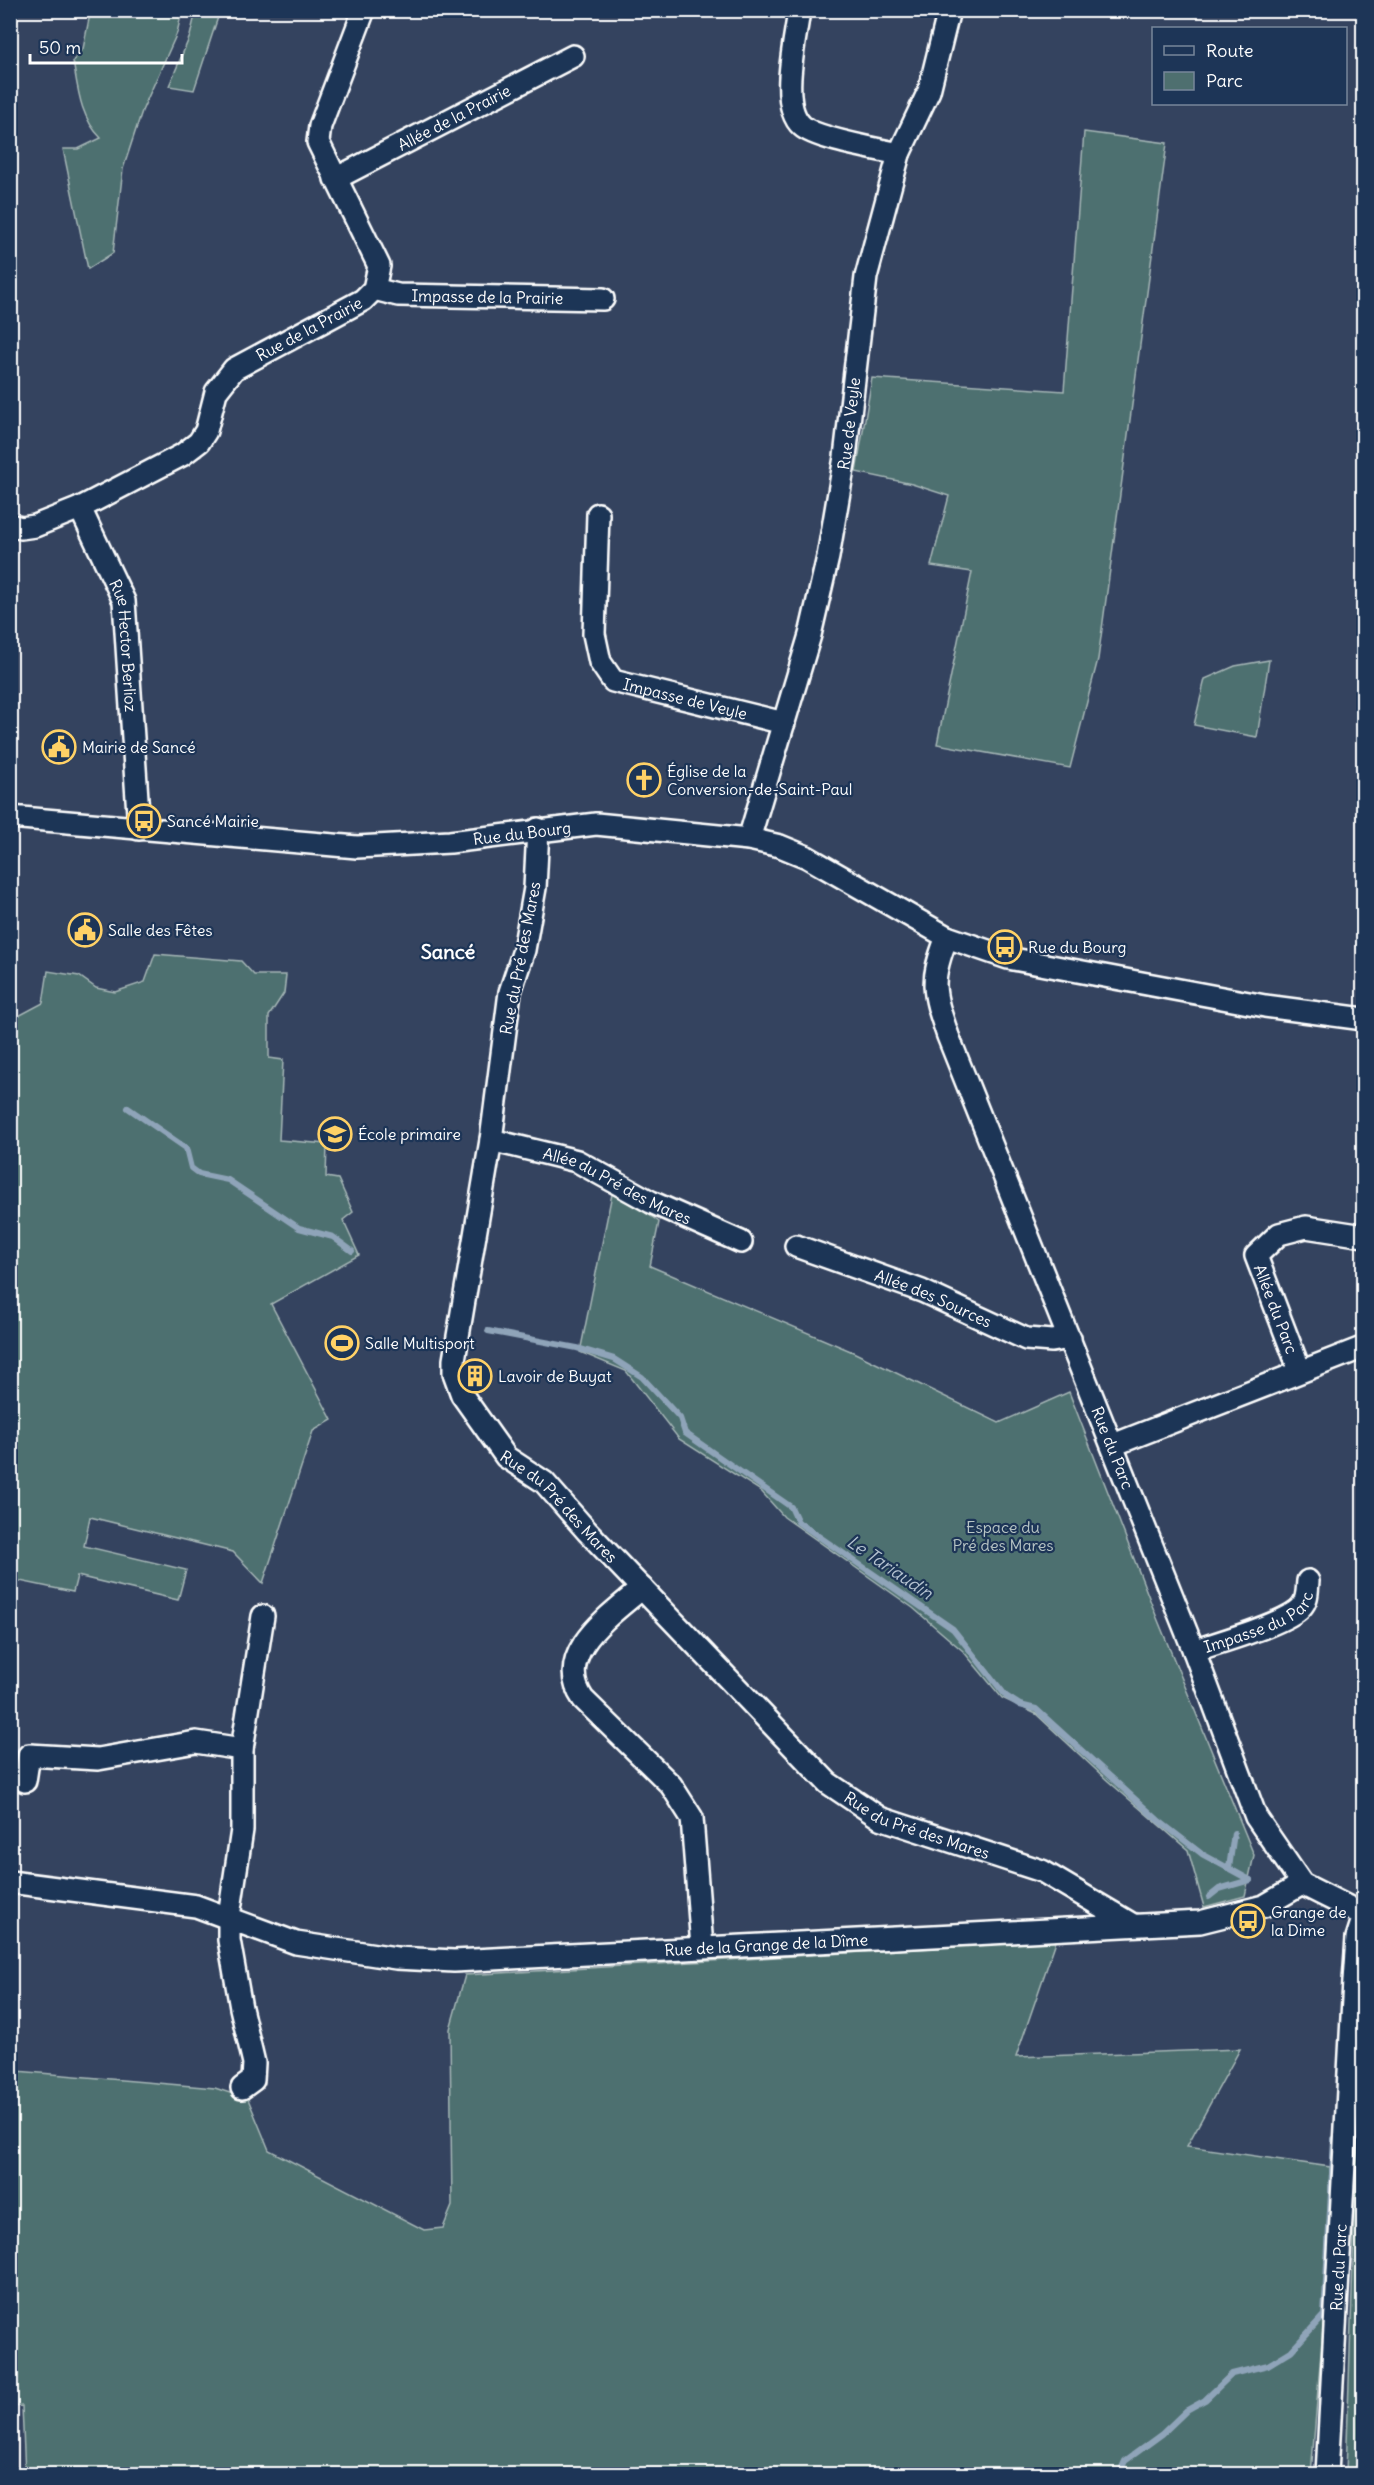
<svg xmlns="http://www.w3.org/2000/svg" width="1374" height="2485" viewBox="0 0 1374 2485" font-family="Delius,sans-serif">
<rect width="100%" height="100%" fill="#34435f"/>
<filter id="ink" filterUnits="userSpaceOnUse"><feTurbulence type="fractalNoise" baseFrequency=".0167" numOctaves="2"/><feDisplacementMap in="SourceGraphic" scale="12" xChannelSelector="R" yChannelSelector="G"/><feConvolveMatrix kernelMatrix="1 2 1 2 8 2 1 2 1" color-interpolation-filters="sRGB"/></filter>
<g filter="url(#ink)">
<g fill="#4e6f6f" stroke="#a6b7b7" stroke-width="1.5">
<path d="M86,11H182L177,33L142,111L123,169L113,253L88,269L63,149H78L101,138C80,117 78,89 73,61L83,49L90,14Z"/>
<polygon points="196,11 220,11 194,90 169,86 190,36"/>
<polygon points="1084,132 1167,143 1098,659 1070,768 937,744 972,572 931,566 949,496 912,484 856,472 872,378 1064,391"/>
<polygon points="1269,660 1257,737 1194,725 1205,679 1235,666"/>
<polygon points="155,954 241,961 254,975 286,975 284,993 269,1016 269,1058 283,1060 279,1140 327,1144 326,1177 338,1179 353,1212 343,1220 359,1255 271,1304 332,1420 313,1431 263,1583 233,1552 90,1517 84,1546 186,1570 178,1600 77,1576 73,1592 10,1579 11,1020 43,1003 48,971 79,976 96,988 115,992 145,982"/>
<polygon points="613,1189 659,1222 650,1266 853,1352 999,1423 1069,1392 1157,1618 1254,1855 1245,1896 1204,1907 1188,1850 1108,1781 1036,1714 1002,1698 963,1651 913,1608 784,1517 761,1491 679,1439 626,1371 580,1352"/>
<polygon points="1056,1941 1016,2057 1240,2049 1187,2146 1330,2167 1324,2315 1311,2474 25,2474 22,2406 11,2407 10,2080 17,2071 215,2088 248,2099 269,2150 424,2230 443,2228 452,2206 450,2029 465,1975"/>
<polygon points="1363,2069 1364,2474 1346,2474 1356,2171"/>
</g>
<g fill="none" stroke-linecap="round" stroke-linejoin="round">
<g stroke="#8fa4b9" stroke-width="6">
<polyline points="128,1108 186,1148 191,1168 199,1174 228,1180 299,1228 333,1237 352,1251"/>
<polyline points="488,1331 577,1348 614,1359 642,1377 680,1418 685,1433 791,1507 798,1522 953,1629 1006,1696 1020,1705 1036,1709 1158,1820 1202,1854 1250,1880"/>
<polyline points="1229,1868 1234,1833"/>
<polyline points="1209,1897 1219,1889 1250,1880"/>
<polyline points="1358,2107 1364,2074"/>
<polyline points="1119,2474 1125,2461 1162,2434 1187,2410 1205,2400 1232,2374 1268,2365 1291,2351 1324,2315 1334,2139"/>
</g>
<g stroke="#fff" stroke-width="26">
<g id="minor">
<path d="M799,10C796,39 778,105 802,126C816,139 878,149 899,154"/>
<path id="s1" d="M335,179L573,56"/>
<path id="s2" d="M374,289L398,295L603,299"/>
<path id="s3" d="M80,508L124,601L139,829"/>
<path id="s4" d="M598,514L594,634L600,662L613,681L784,723"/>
<path id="s5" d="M10,525L21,528L35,526L80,508L182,455L199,442L206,431L216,392L234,369L363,300L374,289L379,266L318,142L320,126L364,10"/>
<path id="s6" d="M10,817L357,847L450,842L596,824L749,839L780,846L807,857L947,937L1008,958L1265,1006L1364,1019"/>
<path id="s7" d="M538,829L535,888L524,950L510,992L491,1140L454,1360V1373L462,1395L506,1457L544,1482L587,1531L828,1783L880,1818L1042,1871L1133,1925"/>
<path id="s8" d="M749,839L810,635L828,557L845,457L866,277L899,154L929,91L949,10"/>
<path id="s9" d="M947,937C929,982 933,992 948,1036L1194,1651L1256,1817L1302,1884L1364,1915"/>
<path id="s10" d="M491,1140L577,1161L651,1202L741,1242"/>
<path id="s11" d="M796,1246L922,1291L1026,1339L1052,1341L1070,1338"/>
<polyline points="1300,1371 1256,1256 1279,1234 1306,1227 1364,1236"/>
<polyline points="1113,1445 1364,1347"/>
<path d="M642,1588C611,1615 552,1653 583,1699L671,1785L692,1818L702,1947"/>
<path id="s12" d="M1194,1651C1218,1642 1286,1624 1301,1607C1308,1600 1307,1590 1308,1581"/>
<polyline points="25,1781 29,1755 98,1759 196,1742 242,1749"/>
<path id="s13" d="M10,1882L196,1906L296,1943L396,1958L454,1961L1200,1922L1264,1906L1302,1884"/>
<polyline points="242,2088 253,2080 254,2063 241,2008 229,1940 229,1916 242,1830 242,1749 263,1616"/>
<path id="s14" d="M1327,2474L1354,1981L1357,1938L1364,1916"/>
</g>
</g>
<use href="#minor" stroke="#1d3557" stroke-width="21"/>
</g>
</g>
<defs>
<g id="civic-ring" transform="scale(1.725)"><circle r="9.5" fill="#1d3557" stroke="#ffd166" stroke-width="1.5"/><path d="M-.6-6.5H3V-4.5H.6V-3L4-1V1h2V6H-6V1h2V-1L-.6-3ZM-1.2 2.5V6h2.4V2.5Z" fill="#ffd166"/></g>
<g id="church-ring" transform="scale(1.725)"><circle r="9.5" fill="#1d3557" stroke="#ffd166" stroke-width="1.5"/><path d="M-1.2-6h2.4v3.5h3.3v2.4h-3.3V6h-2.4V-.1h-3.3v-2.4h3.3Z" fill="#ffd166"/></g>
<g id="bus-ring" transform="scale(1.725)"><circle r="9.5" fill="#1d3557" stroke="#ffd166" stroke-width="1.5"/><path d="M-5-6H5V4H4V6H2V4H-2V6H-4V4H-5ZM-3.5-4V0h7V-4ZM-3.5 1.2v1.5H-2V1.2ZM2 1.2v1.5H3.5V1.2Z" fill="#ffd166"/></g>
<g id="school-ring" transform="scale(1.725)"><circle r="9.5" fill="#1d3557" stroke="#ffd166" stroke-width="1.5"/><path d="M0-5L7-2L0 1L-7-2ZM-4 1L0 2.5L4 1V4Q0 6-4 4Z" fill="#ffd166"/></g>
<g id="stadium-ring" transform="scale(1.725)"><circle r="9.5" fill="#1d3557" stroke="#ffd166" stroke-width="1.5"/><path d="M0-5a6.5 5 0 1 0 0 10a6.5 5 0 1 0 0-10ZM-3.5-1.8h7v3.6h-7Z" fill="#ffd166"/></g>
<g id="building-ring" transform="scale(1.725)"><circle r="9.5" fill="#1d3557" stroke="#ffd166" stroke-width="1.5"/><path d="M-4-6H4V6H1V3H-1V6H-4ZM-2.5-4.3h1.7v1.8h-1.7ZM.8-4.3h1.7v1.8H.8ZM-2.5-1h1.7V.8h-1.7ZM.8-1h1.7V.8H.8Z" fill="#ffd166"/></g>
</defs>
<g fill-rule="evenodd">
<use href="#civic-ring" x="59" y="747"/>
<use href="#church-ring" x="644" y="780"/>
<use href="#bus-ring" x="144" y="821"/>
<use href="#civic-ring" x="85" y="930"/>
<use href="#bus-ring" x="1005" y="947"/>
<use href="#school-ring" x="335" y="1134"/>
<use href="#stadium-ring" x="342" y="1343"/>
<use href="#building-ring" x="475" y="1376"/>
<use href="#bus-ring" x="1248" y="1921"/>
</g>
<g text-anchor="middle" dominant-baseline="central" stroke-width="4.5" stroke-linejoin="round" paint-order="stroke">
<g font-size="16" fill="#fff" stroke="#1d3557">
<text stroke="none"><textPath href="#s1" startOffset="134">Allée de la Prairie</textPath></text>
<text stroke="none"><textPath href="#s2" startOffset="114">Impasse de la Prairie</textPath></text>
<text stroke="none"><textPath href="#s5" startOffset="378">Rue de la Prairie</textPath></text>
<text stroke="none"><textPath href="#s8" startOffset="428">Rue de Veyle</textPath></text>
<text stroke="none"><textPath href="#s3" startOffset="147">Rue Hector Berlioz</textPath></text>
<text stroke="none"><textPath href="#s4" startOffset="246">Impasse de Veyle</textPath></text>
<text stroke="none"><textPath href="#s6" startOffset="514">Rue du Bourg</textPath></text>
<text transform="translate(520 958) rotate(-79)">Rue du Pré des Mares</text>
<text stroke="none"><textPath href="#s10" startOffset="135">Allée du Pré des Mares</textPath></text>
<text stroke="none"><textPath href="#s11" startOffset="147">Allée des Sources</textPath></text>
<text transform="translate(1276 1309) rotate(69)">Allée du Parc</text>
<text stroke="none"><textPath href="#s9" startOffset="546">Rue du Parc</textPath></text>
<text stroke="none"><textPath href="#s7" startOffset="724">Rue du Pré des Mares</textPath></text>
<text stroke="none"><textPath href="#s12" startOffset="72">Impasse du Parc</textPath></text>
<text stroke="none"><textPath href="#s7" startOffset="1210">Rue du Pré des Mares</textPath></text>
<text stroke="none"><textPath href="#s13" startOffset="766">Rue de la Grange de la Dîme</textPath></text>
<text stroke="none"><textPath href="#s14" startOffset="207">Rue du Parc</textPath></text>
</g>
<g font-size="16" fill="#fff" stroke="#1d3557" text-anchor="start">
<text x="82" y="747">Mairie de Sancé</text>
<text x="667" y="771">Église de la<tspan x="667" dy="18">Conversion-de-Saint-Paul</tspan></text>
<text x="167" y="821">Sancé Mairie</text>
<text x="108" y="930">Salle des Fêtes</text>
<text x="1028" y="947">Rue du Bourg</text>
<text x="358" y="1134">École primaire</text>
<text x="365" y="1343">Salle Multisport</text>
<text x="498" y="1376">Lavoir de Buyat</text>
<text x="1271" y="1912">Grange de<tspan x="1271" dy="18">la Dime</tspan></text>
</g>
<g font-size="16" fill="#b8c5c5" stroke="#1d3557">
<text x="1003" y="1527">Espace du<tspan x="1003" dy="18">Pré des Mares</tspan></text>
</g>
<g font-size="18" font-style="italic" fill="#b4c2d0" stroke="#1d3557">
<text transform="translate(890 1567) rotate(34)">Le Tariaudin</text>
</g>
<g font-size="20" font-weight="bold" fill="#fff" stroke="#1d3557">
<text x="448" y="951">Sancé</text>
</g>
</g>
<rect width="1374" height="2485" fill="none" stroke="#1d3557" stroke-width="36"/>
<rect x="18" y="18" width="1338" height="2449" fill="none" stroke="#fff" stroke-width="2" filter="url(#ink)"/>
<rect x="1152" y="27" width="195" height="78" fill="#1d3557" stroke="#77869a" stroke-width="1.5"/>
<rect x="1164" y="46" width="30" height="9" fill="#1d3557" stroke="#77869a" stroke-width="1.5"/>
<text x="1206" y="57" font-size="18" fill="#ffffff">Route</text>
<rect x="1164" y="72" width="30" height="18" fill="#4e6f6f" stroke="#77869a" stroke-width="1.5"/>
<text x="1206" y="87" font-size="18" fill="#ffffff">Parc</text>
<path d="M30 54v9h152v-9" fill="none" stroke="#ffffff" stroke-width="3"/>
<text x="39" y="54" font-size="18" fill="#ffffff" stroke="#1d3557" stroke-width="4.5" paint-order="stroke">50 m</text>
</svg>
